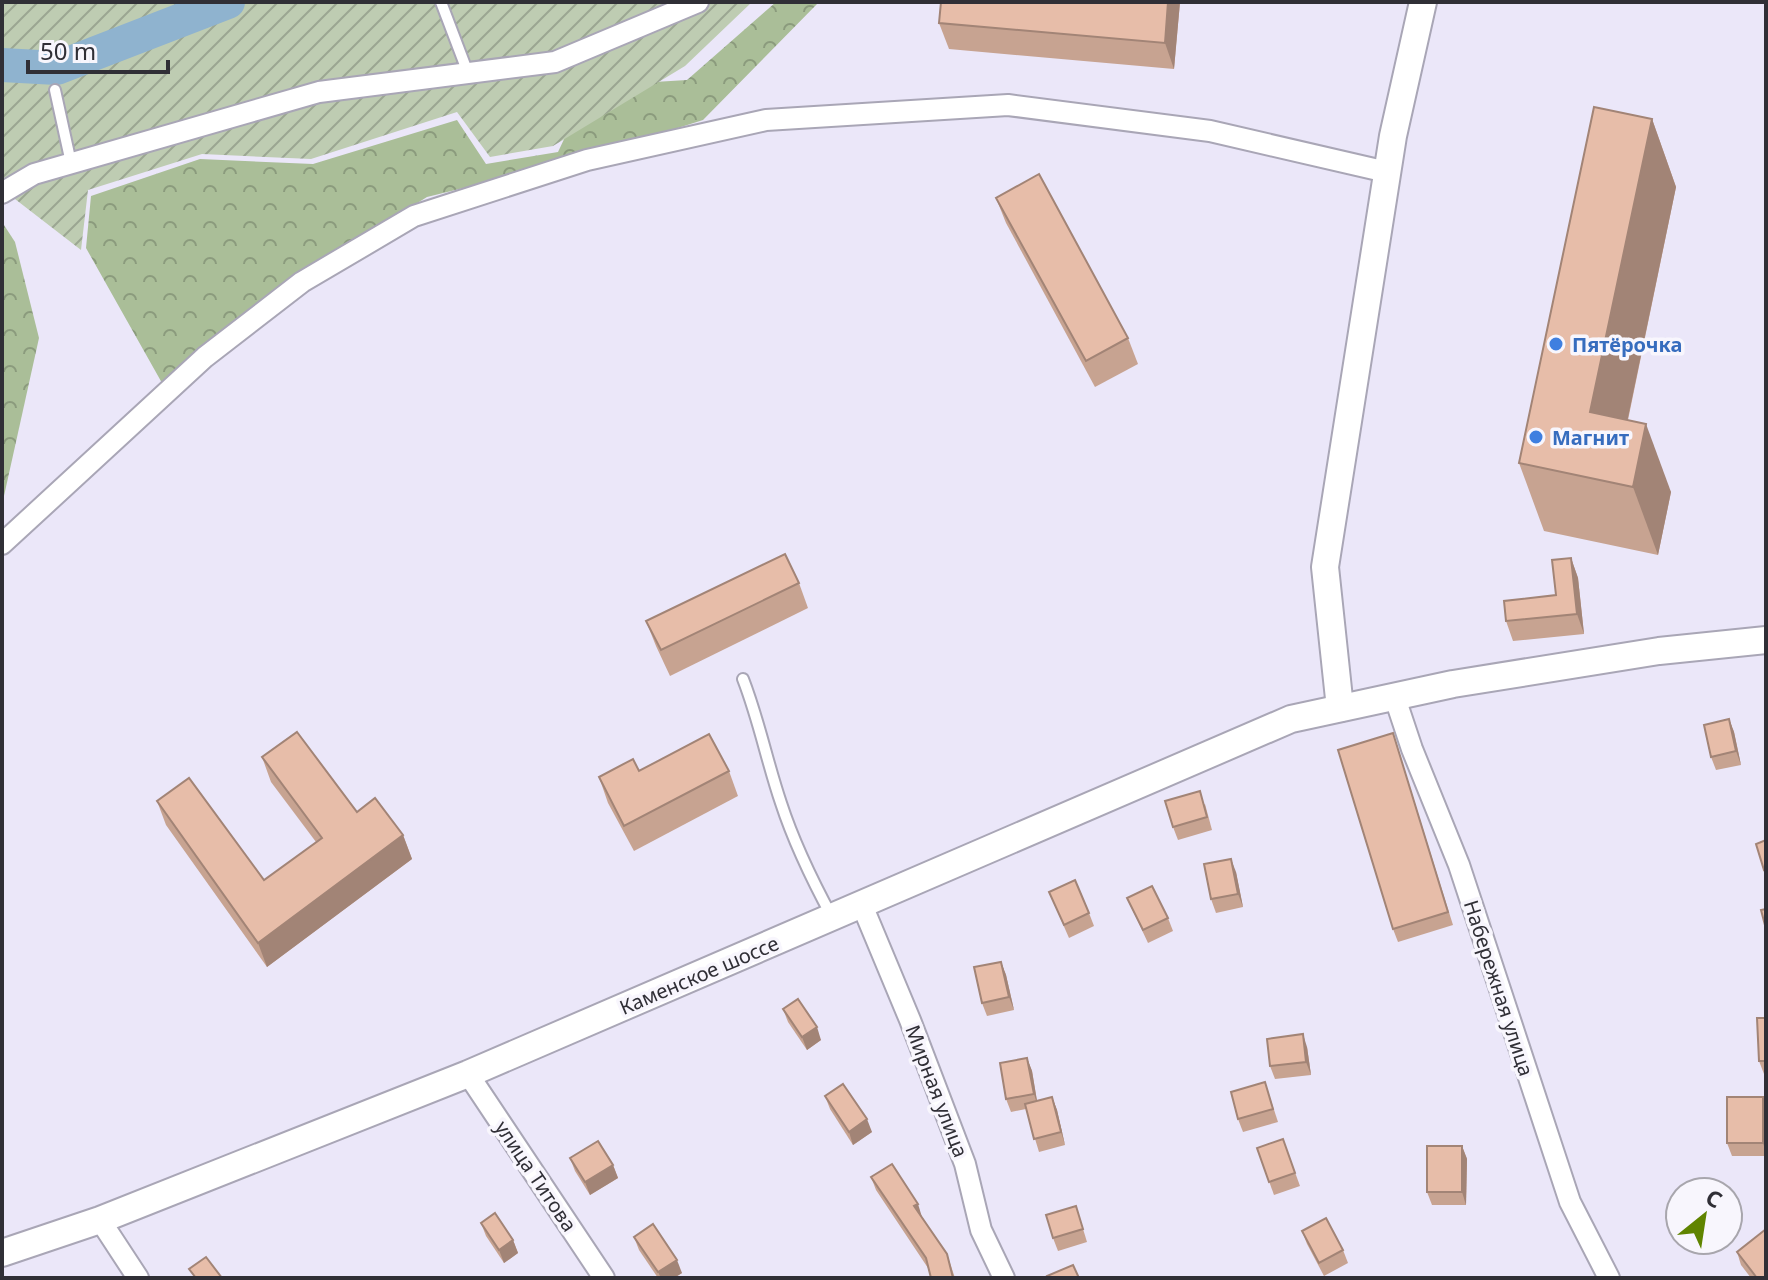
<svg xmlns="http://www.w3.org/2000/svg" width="1768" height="1280" viewBox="0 0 1768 1280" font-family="'Noto Sans',sans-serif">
<defs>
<pattern id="forest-crowns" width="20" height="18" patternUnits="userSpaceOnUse" patternTransform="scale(2)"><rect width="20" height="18" fill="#aabe98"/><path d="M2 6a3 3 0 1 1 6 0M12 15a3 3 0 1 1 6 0" fill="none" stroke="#8b9b7d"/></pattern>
<pattern id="garden-furrows" width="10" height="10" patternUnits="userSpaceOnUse" patternTransform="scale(2)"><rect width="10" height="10" fill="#beccb2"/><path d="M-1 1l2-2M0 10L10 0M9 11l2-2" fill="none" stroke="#9ba692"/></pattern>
</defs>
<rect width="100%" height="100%" fill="#ebe7f9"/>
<g fill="url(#forest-crowns)">
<polygon points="776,2 819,2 703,120 577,160 427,197 282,287 162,383 86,248 91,196 200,159 313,164 457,120 486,164 558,152 589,86 687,80"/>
<polygon points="2,222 15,242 39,338 2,505"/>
</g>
<g fill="url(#garden-furrows)">
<polygon points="2,2 199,2 57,59 2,55"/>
<polygon points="249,2 752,2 685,66 553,146 490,157 457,112 311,159 202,154 88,190 81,250 2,189 2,75 55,79"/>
</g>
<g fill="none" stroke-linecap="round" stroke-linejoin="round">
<polyline stroke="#8fb3cf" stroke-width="34" points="2,65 57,68 228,2"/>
<g stroke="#a9a6b6" stroke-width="14">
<g id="service">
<polyline points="441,2 468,73"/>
<polyline points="55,90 71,163"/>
<path d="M743,679C759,720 767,762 781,803C794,843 812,880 832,917"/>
</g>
</g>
<g stroke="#a9a6b6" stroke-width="24">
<g id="minor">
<polyline points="2,193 34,174 319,92 555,62 698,2"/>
<polyline points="2,544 205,357 302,282 414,216 587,160 766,120 1008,105 1210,131 1387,172"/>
<polyline points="1394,695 1412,749 1459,865 1570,1202 1609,1278"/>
<polyline points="862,905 910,1020 965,1164 981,1230 1004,1278"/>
<polyline points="468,1074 604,1278"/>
<polyline points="100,1220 138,1278"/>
</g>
</g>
<g stroke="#a9a6b6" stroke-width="30">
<g id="tertiary">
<polyline points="1340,708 1325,567 1393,136 1423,2"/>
<polyline points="2,1253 100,1220 468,1074 1291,719 1453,684 1659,651 1766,640"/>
</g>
</g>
<use href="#service" stroke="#fff" stroke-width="10"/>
<use href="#minor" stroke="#fff" stroke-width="20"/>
<use href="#tertiary" stroke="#fff" stroke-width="26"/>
</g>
<g fill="#c7a391">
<polygon points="1180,2 1174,69 949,49 939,23"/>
<polygon points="1652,119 1676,187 1628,420 1671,492 1658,555 1544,531 1519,463"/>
<polygon points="996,198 1128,338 1138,364 1095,387 1006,223"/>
<polygon points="1571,558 1578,578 1584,634 1513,641 1506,621 1556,595"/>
<polygon points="799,583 808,608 670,676 656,646 646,621"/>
<polygon points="1729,719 1734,732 1741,765 1716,770 1711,757"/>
<polygon points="1393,733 1453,925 1398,942 1393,929"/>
<polygon points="262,757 357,812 403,835 412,859 267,967 166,825 157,801 264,880 316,842 271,782"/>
<polygon points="639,771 729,771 738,796 634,851 608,803 599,777"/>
<polygon points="1205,804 1212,830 1178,840 1173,827"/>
<polygon points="1236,872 1243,907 1216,913 1211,899"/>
<polygon points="1049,892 1089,913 1094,926 1069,938"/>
<polygon points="1127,898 1168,918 1173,931 1148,943"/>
<polygon points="1001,962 1006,975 1014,1010 987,1016 982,1003"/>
<polygon points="783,1009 821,1040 807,1050 788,1022"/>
<polygon points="1766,1018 1766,1074 1764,1074 1759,1061"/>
<polygon points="1307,1047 1311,1075 1275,1079 1270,1066"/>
<polygon points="1027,1058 1032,1071 1037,1101 1052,1097 1057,1110 1065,1145 1039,1152 1026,1109 1011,1112 1006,1099"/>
<polygon points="1265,1082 1278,1122 1243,1132 1238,1119"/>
<polygon points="825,1096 872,1132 853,1145 830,1109"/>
<polygon points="1763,1097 1766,1105 1766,1156 1732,1156 1727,1143"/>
<polygon points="1283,1139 1300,1186 1274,1195 1257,1148"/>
<polygon points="1462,1146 1467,1159 1466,1205 1432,1205 1427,1192"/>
<polygon points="570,1158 613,1165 618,1178 590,1195 575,1171"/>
<polygon points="871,1177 922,1217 947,1254 955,1278 931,1278 928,1268 876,1190"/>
<polygon points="1076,1206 1087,1242 1058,1251 1053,1238"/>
<polygon points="481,1223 513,1240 518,1253 504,1263 486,1236"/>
<polygon points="1302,1231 1343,1250 1348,1263 1324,1276 1307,1244"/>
<polygon points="634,1237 682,1273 674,1278 658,1278 639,1250"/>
<polygon points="1737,1252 1766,1278 1751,1278 1741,1265"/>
</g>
<g fill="#a28476">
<polygon points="1168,2 1180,2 1174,69 1165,43"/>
<polygon points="1652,119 1676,187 1615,480 1590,412"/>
<polygon points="1646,424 1671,492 1658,555 1633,487"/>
<polygon points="1571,558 1578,578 1584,634 1577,614"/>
<polygon points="1729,719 1734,732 1741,765 1736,751"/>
<polygon points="403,835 412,859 267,967 258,943"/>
<polygon points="1231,859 1236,872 1243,907 1238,894"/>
<polygon points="1001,962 1006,975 1014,1010 1009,997"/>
<polygon points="817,1027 821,1040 807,1050 802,1037"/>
<polygon points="1303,1034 1307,1047 1311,1075 1306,1062"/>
<polygon points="1027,1058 1032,1071 1038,1107 1034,1094"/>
<polygon points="1052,1097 1057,1110 1065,1145 1061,1132"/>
<polygon points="1763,1097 1766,1105 1766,1152 1763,1143"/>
<polygon points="867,1119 872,1132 853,1145 849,1132"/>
<polygon points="1462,1146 1467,1159 1466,1205 1462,1192"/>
<polygon points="613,1165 618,1178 590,1195 585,1182"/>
<polygon points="918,1204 922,1217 914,1206"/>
<polygon points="513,1240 518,1253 504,1263 499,1250"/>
<polygon points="677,1260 682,1273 674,1278 661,1278 658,1272"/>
</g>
<g fill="#e7bda9" stroke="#a28476" stroke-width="2">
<polygon points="941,2 1168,2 1165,43 939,23"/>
<polygon points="1594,107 1652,119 1590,412 1646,424 1633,487 1519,463"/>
<polygon points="1039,174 1128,338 1086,361 996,198"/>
<polygon points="785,554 799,583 661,650 646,621"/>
<polygon points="1571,558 1577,614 1506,621 1504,601 1556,595 1552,560"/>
<polygon points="1729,719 1736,751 1711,757 1704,725"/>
<polygon points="297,732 357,812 375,798 403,835 258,943 157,801 189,778 264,880 322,838 262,757"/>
<polygon points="1393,733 1448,912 1393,929 1338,750"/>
<polygon points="709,734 729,771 624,826 599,777 633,759 639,771"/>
<polygon points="1200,791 1207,817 1173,827 1165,801"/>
<polygon points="1766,840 1766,869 1764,870 1756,844"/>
<polygon points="1231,859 1238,894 1211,899 1204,864"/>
<polygon points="1075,880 1089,913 1064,925 1049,892"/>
<polygon points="1152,886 1168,918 1143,930 1127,898"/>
<polygon points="1766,909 1766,929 1761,910"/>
<polygon points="1001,962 1009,997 982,1003 974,967"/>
<polygon points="798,999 817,1027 802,1037 783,1009"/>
<polygon points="1757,1018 1766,1018 1766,1061 1759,1061"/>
<polygon points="1303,1034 1306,1062 1270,1066 1267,1039"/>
<polygon points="1027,1058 1034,1094 1006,1099 1000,1063"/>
<polygon points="1265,1082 1273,1109 1238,1119 1231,1092"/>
<polygon points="843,1084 867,1119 849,1132 825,1096"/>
<polygon points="1052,1097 1061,1132 1034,1139 1025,1104"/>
<rect x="1727" y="1097" width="36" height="46"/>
<polygon points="1283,1139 1295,1173 1269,1182 1257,1148"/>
<polygon points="598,1141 613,1165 585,1182 570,1158"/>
<rect x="1427" y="1146" width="35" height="46"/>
<polygon points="892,1164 918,1204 914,1206 947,1254 953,1278 931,1278 926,1258 871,1177"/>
<polygon points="1076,1206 1083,1229 1053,1238 1046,1215"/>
<polygon points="495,1213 513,1240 499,1250 481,1223"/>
<polygon points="1326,1218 1343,1250 1319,1263 1302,1231"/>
<polygon points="653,1224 677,1260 658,1272 634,1237"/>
<polygon points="1766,1229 1766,1278 1757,1278 1737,1252"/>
<polygon points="206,1257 222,1278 196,1278 189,1269"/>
<polygon points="1073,1265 1079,1278 1048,1278 1047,1276"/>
</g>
<g fill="#3f7fe0" stroke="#f8f6fd" stroke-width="3">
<circle cx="1556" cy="344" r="8"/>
<circle cx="1536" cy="437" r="8"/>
</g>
<g text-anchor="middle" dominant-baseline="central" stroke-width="7" stroke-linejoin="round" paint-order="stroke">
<g font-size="20" font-weight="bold" fill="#366cbe" stroke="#f8f6fd" text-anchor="start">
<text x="1572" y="344">Пятёрочка</text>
<text x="1552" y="437">Магнит</text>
</g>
<g font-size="20" fill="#302f36" stroke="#f8f6fd">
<text transform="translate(699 975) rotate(-23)">Каменское шоссе</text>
<text transform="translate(1499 988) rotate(72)">Набережная улица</text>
<text transform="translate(937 1091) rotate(69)">Мирная улица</text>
<text transform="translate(536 1176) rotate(56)">улица Титова</text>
</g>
</g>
<rect width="1768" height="1280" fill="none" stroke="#302f36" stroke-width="8"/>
<g transform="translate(1704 1216) rotate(30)"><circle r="38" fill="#f8f6fd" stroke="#a8a6ad" stroke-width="2"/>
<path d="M0-6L14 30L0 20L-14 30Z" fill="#608400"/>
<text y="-12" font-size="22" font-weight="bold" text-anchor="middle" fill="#302f36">С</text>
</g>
<path d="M28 60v12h140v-12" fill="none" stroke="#302f36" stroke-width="4"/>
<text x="40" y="60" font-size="24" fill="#302f36" stroke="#f8f6fd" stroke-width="6" paint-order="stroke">50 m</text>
</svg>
